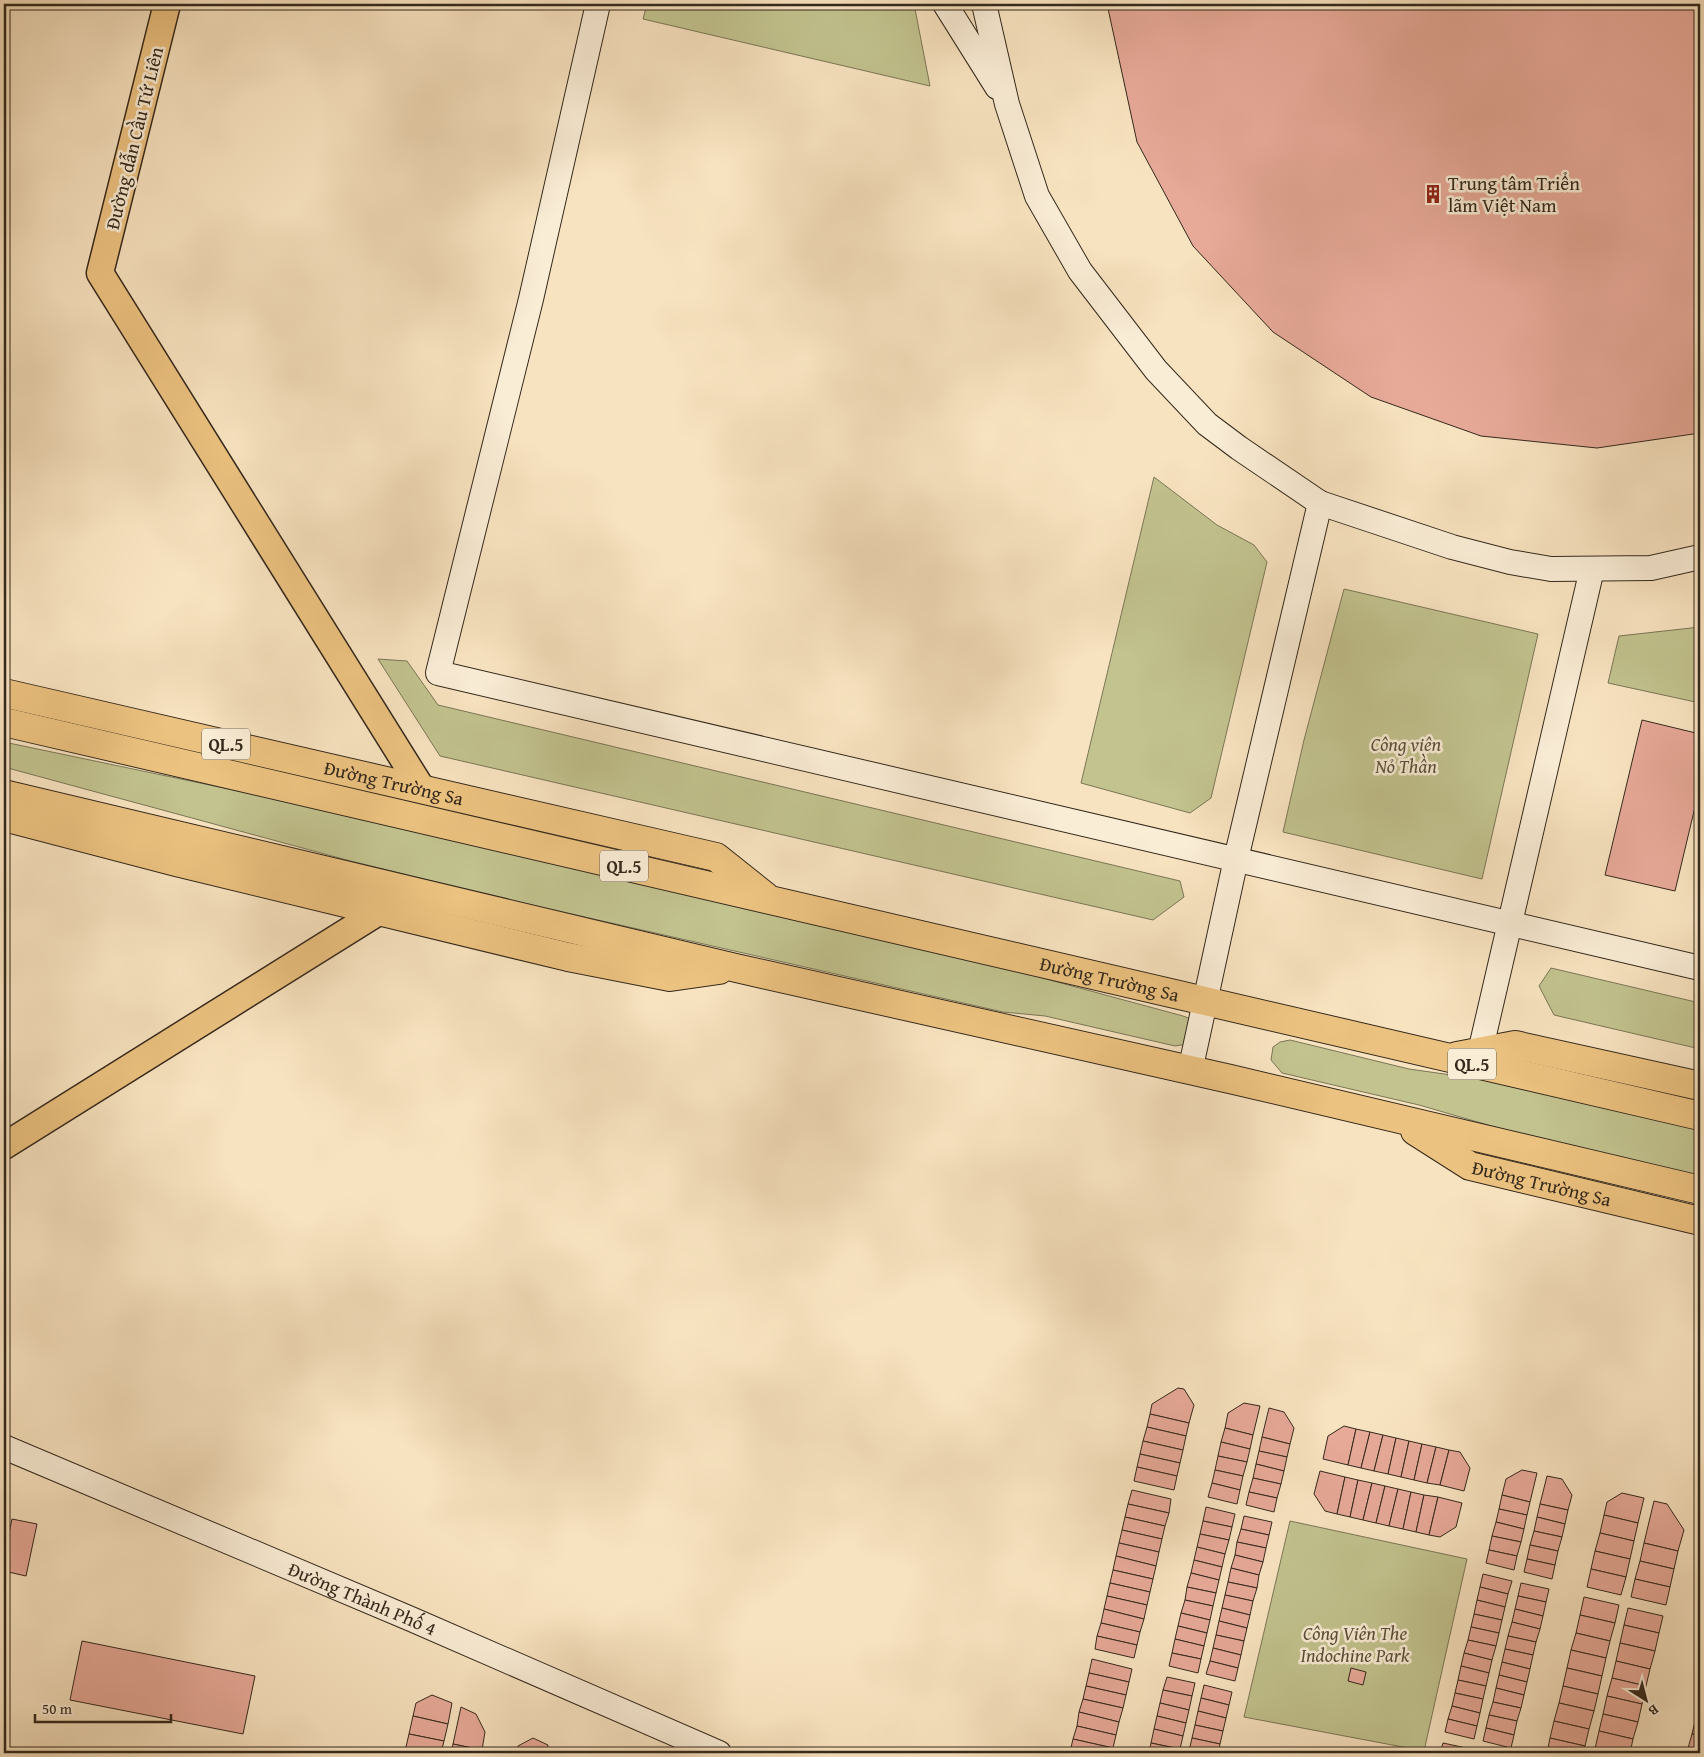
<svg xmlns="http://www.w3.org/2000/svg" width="1704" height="1757" viewBox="0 0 1704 1757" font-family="'Gentium Book Plus',serif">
<rect width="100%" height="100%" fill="#f8e3c0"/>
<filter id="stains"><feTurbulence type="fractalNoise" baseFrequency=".004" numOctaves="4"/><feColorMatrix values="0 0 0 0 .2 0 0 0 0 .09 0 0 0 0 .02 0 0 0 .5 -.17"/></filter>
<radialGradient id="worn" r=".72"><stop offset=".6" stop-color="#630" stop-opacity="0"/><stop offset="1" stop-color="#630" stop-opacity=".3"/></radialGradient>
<g fill="#c2c38f" stroke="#7b7656">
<polygon points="647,4 910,4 915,9 930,86 643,19"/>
<polygon points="1154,477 1217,525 1254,545 1267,562 1211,798 1190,813 1081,783"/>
<polygon points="1344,589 1538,634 1482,879 1283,832 1304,740"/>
<polygon points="1700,627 1700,703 1608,683 1619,636"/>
<polygon points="378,659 407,661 438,705 1180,881 1184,897 1153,920 440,756"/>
<polygon points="4,742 267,797 991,964 1183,1016 1191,1019 1188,1044 1175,1046 1045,1016 1003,1012 488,895 343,859 4,767"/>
<polygon points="1551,968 1700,1003 1700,1049 1554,1015 1539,986"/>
<polygon points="1290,1040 1409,1069 1501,1082 1700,1128 1700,1176 1512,1132 1419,1105 1282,1073 1271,1060 1273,1047 1280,1042"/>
<polygon points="1290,1521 1467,1559 1424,1751 1244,1717"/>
</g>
<g fill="#e7a998" stroke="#34291c">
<polygon points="1107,4 1700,4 1700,433 1597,448 1481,436 1371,397 1273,332 1193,246 1137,142"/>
<polygon points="1642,720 1700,734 1700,786 1675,891 1605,875"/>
<polygon points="1178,1388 1184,1389 1194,1405 1189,1423 1150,1414 1152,1404"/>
<polygon points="1244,1403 1260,1406 1253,1435 1225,1428 1228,1413"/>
<polygon points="1269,1408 1284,1412 1294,1428 1290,1444 1262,1437"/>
<polygon points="1150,1414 1189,1423 1186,1436 1147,1427"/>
<polygon points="1344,1426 1356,1429 1348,1465 1323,1459 1328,1436"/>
<polygon points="1147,1427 1186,1436 1183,1450 1143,1441"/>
<polygon points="1225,1428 1253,1435 1250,1449 1221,1442"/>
<polygon points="1356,1429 1370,1432 1361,1468 1348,1465"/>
<polygon points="1370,1432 1383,1435 1374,1471 1361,1468"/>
<polygon points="1383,1435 1396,1438 1388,1474 1374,1471"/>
<polygon points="1262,1437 1290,1444 1287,1457 1259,1451"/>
<polygon points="1396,1438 1409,1441 1401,1477 1388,1474"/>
<polygon points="1143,1441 1183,1450 1180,1463 1140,1454"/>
<polygon points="1409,1441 1422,1444 1414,1480 1401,1477"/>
<polygon points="1221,1442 1250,1449 1247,1462 1218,1456"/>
<polygon points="1422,1444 1436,1447 1427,1483 1414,1480"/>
<polygon points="1436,1447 1449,1450 1440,1485 1427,1483"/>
<polygon points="1449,1450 1460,1452 1470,1468 1464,1491 1440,1485"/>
<polygon points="1259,1451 1287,1457 1284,1471 1256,1464"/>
<polygon points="1140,1454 1180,1463 1177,1476 1137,1467"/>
<polygon points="1218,1456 1247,1462 1243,1476 1215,1470"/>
<polygon points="1256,1464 1284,1471 1281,1484 1253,1478"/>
<polygon points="1137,1467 1177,1476 1174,1490 1134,1481"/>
<polygon points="1215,1470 1243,1476 1240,1490 1212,1483"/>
<polygon points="1522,1470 1537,1473 1530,1502 1502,1495 1506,1479"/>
<polygon points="1320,1471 1345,1477 1337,1514 1325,1511 1314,1494"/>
<polygon points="1547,1476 1562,1479 1572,1495 1568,1510 1540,1504"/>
<polygon points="1345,1477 1358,1480 1350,1517 1337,1514"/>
<polygon points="1253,1478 1281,1484 1277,1498 1249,1492"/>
<polygon points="1358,1480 1372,1483 1363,1520 1350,1517"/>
<polygon points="1212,1483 1240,1490 1237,1504 1208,1497"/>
<polygon points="1372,1483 1385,1486 1376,1523 1363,1520"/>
<polygon points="1385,1486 1398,1489 1389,1526 1376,1523"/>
<polygon points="1398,1489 1411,1492 1403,1529 1389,1526"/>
<polygon points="1132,1490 1171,1499 1169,1513 1128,1504"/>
<polygon points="1249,1492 1277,1498 1274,1512 1246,1505"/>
<polygon points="1411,1492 1424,1495 1416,1532 1403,1529"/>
<polygon points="1622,1493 1644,1498 1638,1523 1604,1515 1607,1502"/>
<polygon points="1424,1495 1438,1497 1429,1535 1416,1532"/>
<polygon points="1502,1495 1530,1502 1527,1515 1499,1509"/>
<polygon points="1438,1497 1462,1503 1456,1527 1440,1537 1429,1535"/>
<polygon points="1654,1501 1667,1504 1684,1530 1678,1551 1644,1543"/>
<polygon points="1128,1504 1169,1513 1165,1526 1125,1517"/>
<polygon points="1540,1504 1568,1510 1565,1524 1537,1517"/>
<polygon points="1206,1507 1235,1514 1232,1527 1203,1521"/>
<polygon points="1499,1509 1527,1515 1524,1529 1496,1522"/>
<polygon points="1604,1515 1638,1523 1634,1541 1600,1533"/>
<polygon points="1244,1516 1272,1522 1269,1535 1241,1529"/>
<polygon points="1125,1517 1165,1526 1162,1539 1122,1530"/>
<polygon points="1537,1517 1565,1524 1562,1537 1534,1531"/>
<polygon points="12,1519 37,1524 26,1576 4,1571 4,1557"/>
<polygon points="1203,1521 1232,1527 1229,1540 1200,1534"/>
<polygon points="1496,1522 1524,1529 1521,1542 1492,1536"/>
<polygon points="1241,1529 1269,1535 1266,1548 1237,1542"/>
<polygon points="1122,1530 1162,1539 1159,1552 1119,1543"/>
<polygon points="1534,1531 1562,1537 1558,1551 1530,1545"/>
<polygon points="1600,1533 1634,1541 1630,1559 1595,1551"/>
<polygon points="1200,1534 1229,1540 1225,1554 1197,1547"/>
<polygon points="1492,1536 1521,1542 1517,1556 1489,1550"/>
<polygon points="1237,1542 1266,1548 1263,1562 1235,1555"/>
<polygon points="1119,1543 1159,1552 1156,1566 1116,1556"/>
<polygon points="1644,1543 1678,1551 1674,1569 1640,1561"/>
<polygon points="1530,1545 1558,1551 1555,1565 1527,1559"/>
<polygon points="1197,1547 1225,1554 1222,1567 1194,1560"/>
<polygon points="1489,1550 1517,1556 1514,1570 1486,1563"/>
<polygon points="1595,1551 1630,1559 1626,1577 1591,1569"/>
<polygon points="1235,1555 1263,1562 1259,1575 1231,1568"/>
<polygon points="1116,1556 1156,1566 1153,1579 1113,1570"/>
<polygon points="1527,1559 1555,1565 1552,1579 1524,1572"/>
<polygon points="1194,1560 1222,1567 1219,1580 1191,1573"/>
<polygon points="1640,1561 1674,1569 1670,1587 1635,1579"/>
<polygon points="1231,1568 1259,1575 1257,1588 1228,1582"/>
<polygon points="1591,1569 1626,1577 1621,1595 1587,1587"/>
<polygon points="1113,1570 1153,1579 1150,1592 1110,1583"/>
<polygon points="1191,1573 1219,1580 1216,1593 1187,1587"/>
<polygon points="1483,1574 1512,1581 1508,1594 1480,1587"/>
<polygon points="1635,1579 1670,1587 1666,1605 1631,1597"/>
<polygon points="1228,1582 1257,1588 1253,1601 1225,1595"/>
<polygon points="1110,1583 1150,1592 1147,1605 1107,1596"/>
<polygon points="1521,1583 1549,1589 1546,1602 1518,1596"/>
<polygon points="1187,1587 1216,1593 1213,1606 1185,1600"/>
<polygon points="1480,1587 1508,1594 1505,1607 1477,1600"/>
<polygon points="1225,1595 1253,1601 1250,1615 1222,1608"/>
<polygon points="1107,1596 1147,1605 1144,1619 1104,1609"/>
<polygon points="1518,1596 1546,1602 1543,1616 1515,1609"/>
<polygon points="1584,1597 1619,1605 1615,1623 1580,1615"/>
<polygon points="1185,1600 1213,1606 1210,1620 1181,1613"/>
<polygon points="1477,1600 1505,1607 1502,1620 1474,1614"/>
<polygon points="1222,1608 1250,1615 1247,1628 1219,1621"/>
<polygon points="1628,1608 1663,1616 1659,1633 1624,1625"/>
<polygon points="1104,1609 1144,1619 1140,1632 1101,1623"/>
<polygon points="1515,1609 1543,1616 1540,1629 1512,1622"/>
<polygon points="1181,1613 1210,1620 1207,1633 1178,1626"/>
<polygon points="1474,1614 1502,1620 1499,1633 1471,1627"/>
<polygon points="1580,1615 1615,1623 1610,1641 1576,1633"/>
<polygon points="1219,1621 1247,1628 1244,1641 1216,1635"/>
<polygon points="1512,1622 1540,1629 1536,1642 1508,1636"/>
<polygon points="1101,1623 1140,1632 1137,1645 1097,1636"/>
<polygon points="1624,1625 1659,1633 1655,1651 1620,1643"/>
<polygon points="1178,1626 1207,1633 1204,1646 1175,1639"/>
<polygon points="1471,1627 1499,1633 1496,1646 1468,1640"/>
<polygon points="1576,1633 1610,1641 1606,1658 1571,1650"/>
<polygon points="1216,1635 1244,1641 1241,1655 1213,1648"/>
<polygon points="1097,1636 1137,1645 1134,1658 1095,1649"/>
<polygon points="1508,1636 1536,1642 1533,1655 1505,1649"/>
<polygon points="1175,1639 1204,1646 1201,1659 1172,1653"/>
<polygon points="1468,1640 1496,1646 1492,1660 1464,1653"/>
<polygon points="82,1641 255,1676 243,1734 70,1700"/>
<polygon points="1620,1643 1655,1651 1650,1669 1616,1661"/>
<polygon points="1213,1648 1241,1655 1238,1668 1210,1661"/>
<polygon points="1505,1649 1533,1655 1530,1669 1502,1662"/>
<polygon points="1571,1650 1606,1658 1602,1676 1567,1668"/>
<polygon points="1172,1653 1201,1659 1198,1673 1169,1666"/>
<polygon points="1464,1653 1492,1660 1489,1673 1461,1666"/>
<polygon points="1092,1659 1132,1669 1129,1682 1089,1673"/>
<polygon points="1210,1661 1238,1668 1235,1681 1206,1674"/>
<polygon points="1616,1661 1650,1669 1646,1686 1612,1678"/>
<polygon points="1502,1662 1530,1669 1527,1682 1499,1675"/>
<polygon points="1461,1666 1489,1673 1486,1686 1458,1680"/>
<polygon points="1351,1668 1366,1672 1363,1685 1348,1681"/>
<polygon points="1567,1668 1602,1676 1598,1694 1563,1686"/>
<polygon points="1089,1673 1129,1682 1126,1695 1086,1686"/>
<polygon points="1499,1675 1527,1682 1524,1695 1496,1688"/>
<polygon points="1167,1677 1195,1683 1192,1696 1163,1690"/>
<polygon points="1612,1678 1646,1686 1642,1704 1607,1696"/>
<polygon points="1458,1680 1486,1686 1483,1699 1455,1693"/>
<polygon points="1204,1685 1232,1692 1229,1705 1201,1698"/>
<polygon points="1086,1686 1126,1695 1123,1708 1083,1699"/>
<polygon points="1563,1686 1598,1694 1594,1711 1559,1703"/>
<polygon points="1496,1688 1524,1695 1521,1708 1493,1702"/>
<polygon points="1163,1690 1192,1696 1189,1710 1160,1703"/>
<polygon points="1455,1693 1483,1699 1480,1713 1452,1706"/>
<polygon points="432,1695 452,1703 448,1724 413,1716 416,1703"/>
<polygon points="1607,1696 1642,1704 1638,1722 1603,1714"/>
<polygon points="1201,1698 1229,1705 1226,1718 1198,1711"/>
<polygon points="1083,1699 1123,1708 1119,1722 1079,1712"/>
<polygon points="1493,1702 1521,1708 1517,1721 1489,1715"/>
<polygon points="1160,1703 1189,1710 1186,1723 1157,1716"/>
<polygon points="1559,1703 1594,1711 1589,1729 1554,1721"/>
<polygon points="1452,1706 1480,1713 1477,1726 1448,1719"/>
<polygon points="461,1707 476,1714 485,1732 482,1750 453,1744"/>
<polygon points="1198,1711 1226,1718 1223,1731 1195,1725"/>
<polygon points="1079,1712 1119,1722 1116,1735 1077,1726"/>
<polygon points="1603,1714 1638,1722 1633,1739 1599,1731"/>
<polygon points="1489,1715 1517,1721 1514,1735 1486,1728"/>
<polygon points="413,1716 448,1724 444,1741 409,1734"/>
<polygon points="1157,1716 1186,1723 1183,1736 1154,1729"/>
<polygon points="1696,1717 1700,1718 1700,1736 1692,1734"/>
<polygon points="1448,1719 1477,1726 1474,1739 1445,1732"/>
<polygon points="1554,1721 1589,1729 1585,1746 1550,1738"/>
<polygon points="1195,1725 1223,1731 1220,1744 1192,1738"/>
<polygon points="1077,1726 1116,1735 1113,1748 1073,1739"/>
<polygon points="1486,1728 1514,1735 1511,1748 1483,1741"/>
<polygon points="1154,1729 1183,1736 1180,1749 1151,1743"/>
<polygon points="1599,1731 1633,1739 1630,1753 1614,1753 1595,1749"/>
<polygon points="409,1734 444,1741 441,1753 405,1751"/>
<polygon points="1692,1734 1700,1736 1700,1753 1687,1752"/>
<polygon points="533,1738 548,1745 546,1753 517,1753 518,1746"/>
<polygon points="1192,1738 1220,1744 1218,1753 1189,1751"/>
<polygon points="1550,1738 1585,1746 1583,1753 1547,1753"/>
<polygon points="1073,1739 1113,1748 1112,1753 1070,1752"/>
<polygon points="1151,1743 1180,1749 1179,1753 1149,1753"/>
<polygon points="1443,1743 1471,1749 1470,1753 1440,1753"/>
<polygon points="453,1744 482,1750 481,1753 451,1753"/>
</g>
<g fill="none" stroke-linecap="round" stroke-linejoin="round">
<g stroke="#34291c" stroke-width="26">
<g id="secondary">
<polyline points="598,4 531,299 438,673 1700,968"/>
<polyline points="945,4 997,87"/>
<polyline points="984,4 1007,104 1037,196 1080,271 1156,370 1207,424 1239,448 1320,503 1452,547 1510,562 1551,569 1651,568 1700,557"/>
<polyline points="1480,1052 1592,569"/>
<polyline points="1190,1071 1236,859 1320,503"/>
<path id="s1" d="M4,1447L411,1619L719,1753"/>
</g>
</g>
<g stroke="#34291c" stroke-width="29">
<g id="primary">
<polyline points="167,4 100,273 422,789"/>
<polyline points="4,1146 380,911"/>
</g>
</g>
<g stroke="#34291c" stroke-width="30">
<g id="highway">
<path id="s2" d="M4,693L716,857L765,896"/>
<path id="s3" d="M4,722L1700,1116"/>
<polyline points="4,794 736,968 1230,1079 1700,1190"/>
<polyline points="4,817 176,862 568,957 670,977 719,970"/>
<polyline points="1457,1056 1515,1045 1700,1086"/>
<path id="s4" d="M1415,1131L1470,1166L1700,1221"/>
</g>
</g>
<use href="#secondary" stroke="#faedd6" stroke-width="24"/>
<use href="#primary" stroke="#ecc280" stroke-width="26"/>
<use href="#highway" stroke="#ecc280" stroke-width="28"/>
</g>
<defs>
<g id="building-bare" transform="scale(1.5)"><path d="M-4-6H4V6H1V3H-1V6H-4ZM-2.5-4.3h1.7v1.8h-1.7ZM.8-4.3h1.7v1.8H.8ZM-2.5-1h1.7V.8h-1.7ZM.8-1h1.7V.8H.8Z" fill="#8f2418" stroke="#faedd6" stroke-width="2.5" paint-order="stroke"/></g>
</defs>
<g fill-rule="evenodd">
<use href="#building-bare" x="1433" y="194"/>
</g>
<g text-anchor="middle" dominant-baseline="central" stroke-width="5" stroke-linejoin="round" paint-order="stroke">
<g fill="#faedd6" stroke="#6f6454" stroke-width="1">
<rect x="202" y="728.5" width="48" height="31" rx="4"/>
<rect x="600" y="850.5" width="48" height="31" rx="4"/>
<rect x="1448" y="1048.5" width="48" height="31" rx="4"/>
</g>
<g font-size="18" font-weight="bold" fill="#34291c">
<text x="226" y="744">QL.5</text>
<text x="624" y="866">QL.5</text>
<text x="1472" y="1064">QL.5</text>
</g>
<g font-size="19" fill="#34291c" stroke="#faedd6">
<text transform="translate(134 138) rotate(-76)">Đường dẫn Cầu Tứ Liên</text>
<text stroke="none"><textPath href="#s2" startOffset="400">Đường Trường Sa</textPath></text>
<text stroke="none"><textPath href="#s3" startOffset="1135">Đường Trường Sa</textPath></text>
<text stroke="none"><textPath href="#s4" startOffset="139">Đường Trường Sa</textPath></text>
<text stroke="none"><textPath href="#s1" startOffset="389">Đường Thành Phố 4</textPath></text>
</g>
<g font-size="19" fill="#34291c" stroke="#faedd6" text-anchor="start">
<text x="1448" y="183">Trung tâm Triển<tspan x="1448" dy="22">lãm Việt Nam</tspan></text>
</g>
<g font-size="19" font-style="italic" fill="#585039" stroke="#faedd6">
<text x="1406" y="744">Công viên<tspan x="1406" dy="22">Nỏ Thần</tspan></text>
<text x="1355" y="1633">Công Viên The<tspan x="1355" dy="22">Indochine Park</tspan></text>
</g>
</g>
<rect width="1704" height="1757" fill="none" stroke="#f8e3c0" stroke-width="20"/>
<rect x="5" y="5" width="1694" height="1747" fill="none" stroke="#34291c" stroke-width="2.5"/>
<rect x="10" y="10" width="1684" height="1737" fill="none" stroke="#34291c"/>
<g transform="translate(1646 1700) rotate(144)" stroke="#faedd6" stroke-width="4" paint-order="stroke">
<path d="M0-4L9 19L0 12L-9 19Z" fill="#34291c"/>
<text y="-8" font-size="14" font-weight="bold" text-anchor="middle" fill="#34291c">B</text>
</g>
<path d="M35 1714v8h136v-8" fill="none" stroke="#34291c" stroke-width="2.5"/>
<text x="42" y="1714" font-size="15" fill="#34291c" stroke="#faedd6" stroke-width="4" paint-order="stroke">50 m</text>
<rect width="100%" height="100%" filter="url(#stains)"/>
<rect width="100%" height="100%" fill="url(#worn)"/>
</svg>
